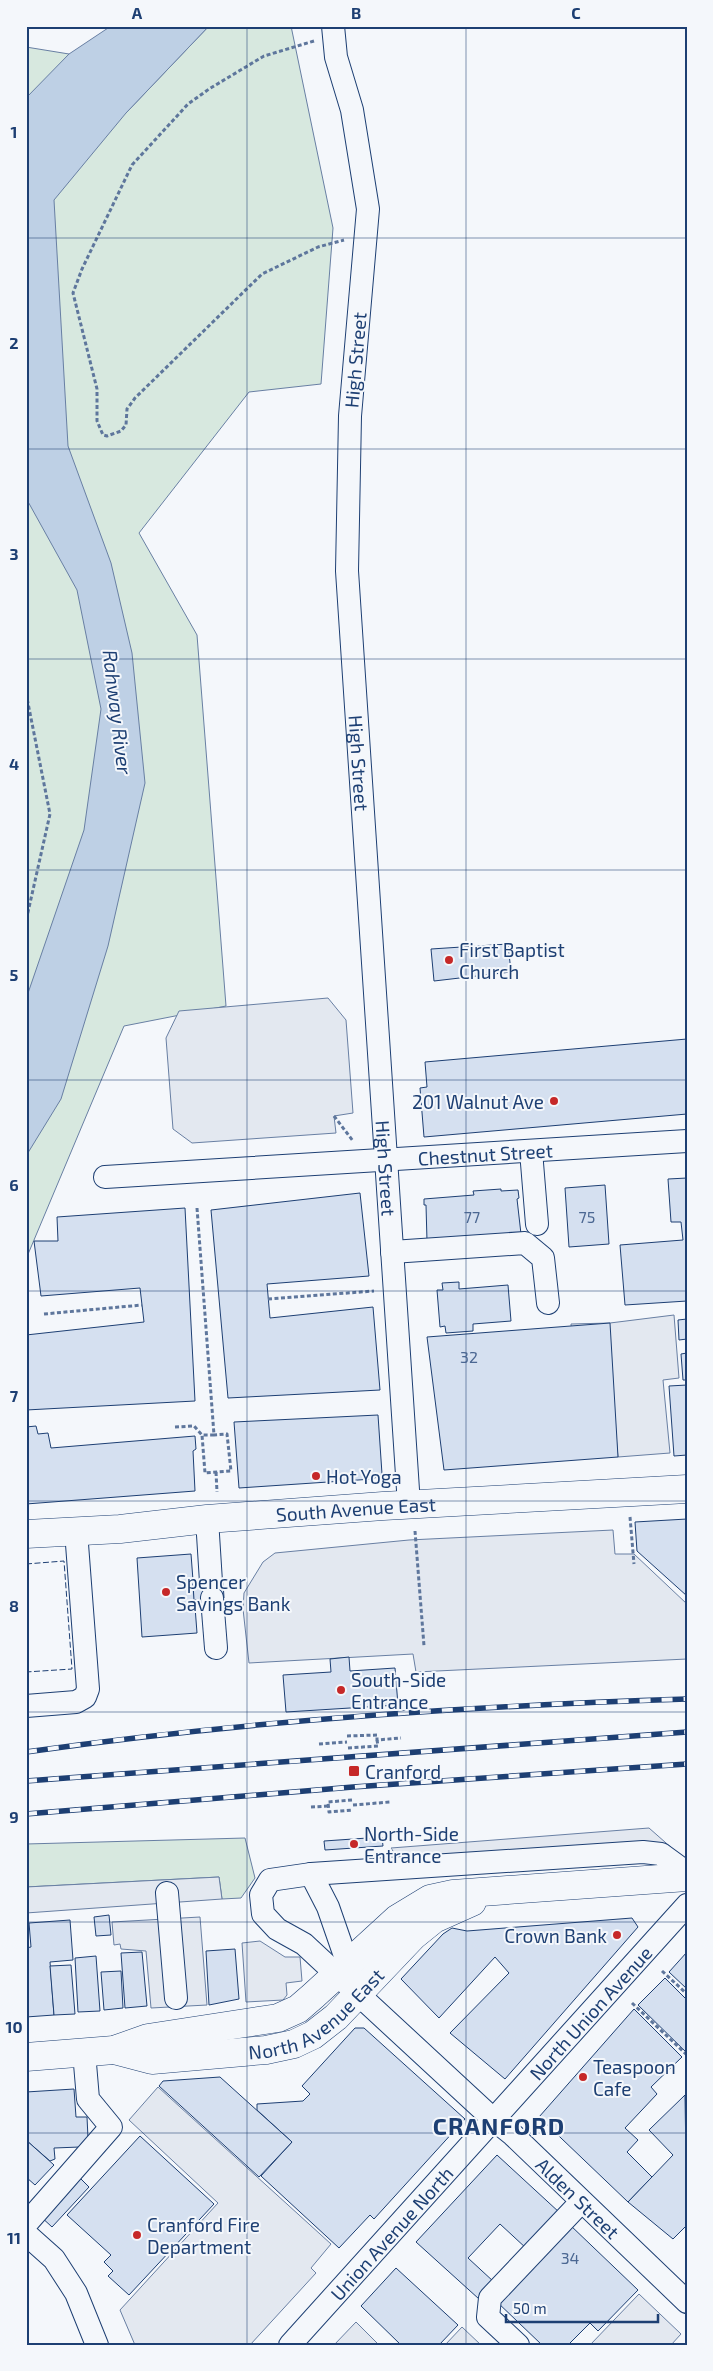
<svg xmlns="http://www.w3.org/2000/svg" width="713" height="2371" viewBox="0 0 713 2371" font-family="'Exo 2',sans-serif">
<rect width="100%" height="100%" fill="#f4f7fb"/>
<g fill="#d7e8df" stroke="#687fa3">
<polygon points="209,26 291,26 333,228 321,384 249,392 139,533 197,635 226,1006 124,1026 26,1259 26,47 69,54 126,113"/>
<polygon points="245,1838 255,1878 241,1898 222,1899 219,1877 26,1887 26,1844"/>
</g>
<g fill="#e3e8f0" stroke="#687fa3">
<polygon points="328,998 346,1020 353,1113 334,1116 336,1133 192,1143 173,1129 166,1038 179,1011"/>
<polygon points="674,1315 679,1378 663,1380 670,1453 618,1457 612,1396 575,1374 571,1324 610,1323"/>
<polygon points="613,1530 615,1554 634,1554 687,1604 687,1659 416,1672 413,1654 249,1663 243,1609 244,1593 263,1562 275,1553 409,1540"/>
<polygon points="649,1828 674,1850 407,1872 391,1848"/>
<polygon points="219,1877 222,1899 26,1913 26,1887"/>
<polygon points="200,1917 207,2005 151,2008 146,1951 121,1949 120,1944 114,1945 112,1922"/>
<polygon points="260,1941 285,1957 300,1957 302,1981 286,1983 287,1995 283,2000 246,2002 242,1943"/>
<polygon points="158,2087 331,2244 311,2268 316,2273 250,2345 135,2345 120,2310 218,2203 129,2120"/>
<polygon points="639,2294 681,2334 671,2345 590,2345"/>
<polygon points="356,2322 379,2345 334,2345"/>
<polygon points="462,2327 481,2345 445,2345"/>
</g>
<polygon fill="#bed0e5" stroke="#687fa3" points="111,26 209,26 126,113 54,200 68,446 111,563 132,653 145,783 108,946 61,1099 26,1156 26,999 84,830 101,709 77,590 26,498 26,98 69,54"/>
<g fill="#d5e0f0" stroke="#1d3f73">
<polygon points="508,944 511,972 434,981 431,949"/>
<polygon points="687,1039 687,1114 424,1137 420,1088 427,1087 425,1062"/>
<polygon points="687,1178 687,1301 625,1305 620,1245 683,1240 681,1222 671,1222 668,1179"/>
<polygon points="605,1185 609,1244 569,1247 565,1188"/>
<polygon points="501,1189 501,1191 518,1190 519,1198 517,1199 521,1234 427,1241 426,1205 424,1205 424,1199 474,1195 473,1191"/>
<polygon points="360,1193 369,1276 267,1284 270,1318 373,1307 380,1390 228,1398 211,1210"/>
<polygon points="185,1208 195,1401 26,1410 26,1335 144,1322 140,1288 41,1296 34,1241 58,1241 57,1217"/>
<polygon points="459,1282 459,1289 508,1285 511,1321 473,1324 473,1331 446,1333 445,1326 440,1327 437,1290 443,1290 442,1283"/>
<polygon points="687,1319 687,1339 679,1340 678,1320"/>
<polygon points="610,1323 618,1457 444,1470 427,1337"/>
<polygon points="687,1353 687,1380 683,1380 681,1354"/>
<polygon points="687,1385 687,1455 674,1456 669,1386"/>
<polygon points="378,1415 382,1474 373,1479 239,1488 234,1422"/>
<polygon points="36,1426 38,1434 48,1433 51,1448 195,1436 196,1449 193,1451 195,1491 26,1504 26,1427"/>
<polygon points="687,1519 687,1596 637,1551 635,1522"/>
<polygon points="191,1554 197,1633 142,1637 137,1558"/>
<polygon points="223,1582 224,1598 194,1600 193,1584"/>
<polygon points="349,1657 350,1671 395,1668 398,1705 286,1712 283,1675 331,1672 330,1659"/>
<polygon points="382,1837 383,1846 325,1850 324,1841"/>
<polygon points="109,1915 111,1935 96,1936 94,1917"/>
<polygon points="632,1918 638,1927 505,2079 450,2033 509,1973 495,1957 439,2018 401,1979 443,1934 452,1928 467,1931"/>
<polygon points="70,1920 73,1960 50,1962 54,2015 26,2017 26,1948 31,1947 29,1923"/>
<polygon points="235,1949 239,1999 209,2005 206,1951"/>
<polygon points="142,1952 147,2006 125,2008 121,1953"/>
<polygon points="687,1952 687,1989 669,1972"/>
<polygon points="96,1956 100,2011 78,2012 75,1958"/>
<polygon points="71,1965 75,2014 54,2015 50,1966"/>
<polygon points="121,1971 123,2008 104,2010 101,1972"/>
<polygon points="665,1978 687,2000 687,2053 638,2005"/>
<polygon points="634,2009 682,2057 651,2087 657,2094 625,2128 638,2140 627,2152 652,2177 628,2202 539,2117"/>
<polygon points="355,2028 364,2028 465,2119 374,2219 370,2215 339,2248 261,2176 292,2142 257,2110 257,2104 303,2101 310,2094 302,2086"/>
<polygon points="220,2077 292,2142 259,2177 159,2086 163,2081"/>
<polygon points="74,2089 76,2117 87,2117 88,2138 80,2147 54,2148 55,2159 50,2161 26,2140 26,2092"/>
<polygon points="685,2095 687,2225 673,2239 628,2202 673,2155 649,2130"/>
<polygon points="140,2136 214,2204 129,2295 108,2276 113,2271 104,2262 111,2255 67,2215"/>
<polygon points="26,2140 54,2165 35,2185 26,2177"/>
<polygon points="497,2155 560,2213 527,2249 500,2224 468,2258 494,2282 479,2299 416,2242"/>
<polygon points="77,2175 89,2187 52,2227 39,2215"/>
<polygon points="569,2224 638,2290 598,2331 590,2323 568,2345 542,2345 495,2300"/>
<polygon points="396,2268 458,2325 439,2345 401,2345 361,2306"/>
</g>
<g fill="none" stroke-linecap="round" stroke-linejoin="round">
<g stroke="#1d3f73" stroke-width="24">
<g id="minor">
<path id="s1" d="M333,26L336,57L352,110L368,209L350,416L347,571L409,1505"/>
<polyline points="531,1151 537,1224"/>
<path id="s2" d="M105,1177L687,1141"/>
<polyline points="392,1252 525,1243 543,1258 548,1303"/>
<polyline points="207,1519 211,1582"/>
<polyline points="212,1598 216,1648"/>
<polyline points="26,1706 76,1702 85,1697 88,1689 76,1531"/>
<path id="s3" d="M687,1873L661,1854L643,1852L311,1874L270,1880L261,1895L263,1914L277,1929L304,1944L319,1958L493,2119L513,2135L687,2302"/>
<polyline points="311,1874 328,1907 353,1979"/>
<polyline points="167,1893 176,1998"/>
<polyline points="26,2224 111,2127 88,2099 84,2052"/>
<polyline points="26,2234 54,2259 76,2293 97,2345"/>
<path id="s4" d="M290,2345L687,1905"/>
<polyline points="518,2345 488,2317 490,2298 581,2202"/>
</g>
</g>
<g stroke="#1d3f73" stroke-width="29">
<g id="major">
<path id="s5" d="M26,1534L120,1529L207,1519L383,1506L687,1489"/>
<path id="s6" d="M114,2050L152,2060L266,2050L294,2044L313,2035L336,2017L413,1936L434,1919L472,1902"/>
<polyline points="26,2057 114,2050 148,2038 278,2018 298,2009 313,1996 397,1919 430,1899 453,1894 687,1877"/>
</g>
</g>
<g stroke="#5e769c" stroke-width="3" stroke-dasharray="4 2.5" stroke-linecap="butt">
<polyline points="314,41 264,56 209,89 188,104 132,165 82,269 73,293 97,389 97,421 103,435 107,436 121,431 126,425 127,409 135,398 262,274 318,247 344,240"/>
<polyline points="26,693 50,814 26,921"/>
<polyline points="334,1116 353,1141"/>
<polyline points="197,1208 214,1435 202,1435 205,1473 231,1471 227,1434 214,1435"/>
<polyline points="268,1299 374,1291"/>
<polyline points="44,1314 142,1305"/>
<polyline points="175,1427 194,1426 202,1435"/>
<polyline points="216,1472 217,1492"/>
<polyline points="630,1517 634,1564"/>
<polyline points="415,1531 424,1646"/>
<polyline points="347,1736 377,1735 377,1740 401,1738"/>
<polyline points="319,1744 347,1742"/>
<polyline points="348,1748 378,1746 377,1740"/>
<polyline points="352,1800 328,1802 329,1812 353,1810"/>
<polyline points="353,1805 390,1802"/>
<polyline points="311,1807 329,1806"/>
<polyline points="662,1971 687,1994"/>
<polyline points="632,2003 687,2055"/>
</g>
<use href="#minor" stroke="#f4f7fb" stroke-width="22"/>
<use href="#major" stroke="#f4f7fb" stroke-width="28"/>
<g stroke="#1d3f73" stroke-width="5.5">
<g id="rail">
<path d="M26,1752C245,1721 466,1706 687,1699"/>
<polyline points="26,1781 687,1732"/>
<polyline points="26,1814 353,1787 687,1764"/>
</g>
</g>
<use href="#rail" stroke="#f4f7fb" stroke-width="4" stroke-dasharray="11" stroke-linecap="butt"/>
<polyline stroke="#1d3f73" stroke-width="1" stroke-dasharray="6 2.5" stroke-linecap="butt" points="26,1564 64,1561 72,1669 26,1672"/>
</g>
<path fill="none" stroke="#1d3f73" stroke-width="1" stroke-opacity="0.55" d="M247,26V2345M466,26V2345M26,238H687M26,449H687M26,659H687M26,870H687M26,1080H687M26,1291H687M26,1501H687M26,1712H687M26,1922H687M26,2133H687"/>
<g fill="#c62828" stroke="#f4f7fb" stroke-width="2">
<circle cx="449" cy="960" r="5"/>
<circle cx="554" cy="1101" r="5"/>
<circle cx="316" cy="1476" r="5"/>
<circle cx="166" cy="1592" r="5"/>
<circle cx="341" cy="1690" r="5"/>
<rect x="348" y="1765" width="12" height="12" rx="2.5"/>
<circle cx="354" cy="1844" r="5"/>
<circle cx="617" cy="1935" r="5"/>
<circle cx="583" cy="2077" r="5"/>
<circle cx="137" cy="2235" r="5"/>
</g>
<g text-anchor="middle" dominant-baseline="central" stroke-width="4" stroke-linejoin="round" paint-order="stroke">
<g font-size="16" fill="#4b6792">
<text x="472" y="1216">77</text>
<text x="587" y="1216">75</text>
<text x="469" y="1356">32</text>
<text x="570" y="2257">34</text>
</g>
<g font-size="19" fill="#1d3f73" stroke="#f4f7fb">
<text transform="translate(355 360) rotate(-85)">High Street</text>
<text stroke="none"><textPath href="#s1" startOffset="742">High Street</textPath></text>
<text stroke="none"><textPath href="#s2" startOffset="381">Chestnut Street</textPath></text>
<text stroke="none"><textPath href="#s1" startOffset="1148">High Street</textPath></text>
<text stroke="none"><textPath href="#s5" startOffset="331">South Avenue East</textPath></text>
<text stroke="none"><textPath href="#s6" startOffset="216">North Avenue East</textPath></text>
<text stroke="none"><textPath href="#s4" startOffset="448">North Union Avenue</textPath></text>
<text stroke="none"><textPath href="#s3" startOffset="886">Alden Street</textPath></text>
<text stroke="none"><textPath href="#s4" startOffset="151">Union Avenue North</textPath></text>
</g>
<g font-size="19" fill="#1d3f73" stroke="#f4f7fb" text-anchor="start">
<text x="459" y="949">First Baptist<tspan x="459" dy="22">Church</tspan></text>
<text x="544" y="1101" text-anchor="end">201 Walnut Ave</text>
<text x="326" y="1476">Hot Yoga</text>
<text x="176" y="1581">Spencer<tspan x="176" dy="22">Savings Bank</tspan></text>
<text x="351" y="1679">South-Side<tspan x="351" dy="22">Entrance</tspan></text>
<text x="365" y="1771">Cranford</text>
<text x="364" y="1833">North-Side<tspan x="364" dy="22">Entrance</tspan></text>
<text x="607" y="1935" text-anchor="end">Crown Bank</text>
<text x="593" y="2066">Teaspoon<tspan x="593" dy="22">Cafe</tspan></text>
<text x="147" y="2224">Cranford Fire<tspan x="147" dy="22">Department</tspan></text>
</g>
<g font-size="20" font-style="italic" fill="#1d3f73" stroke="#f4f7fb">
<text transform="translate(118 712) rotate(83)">Rahway River</text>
</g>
<g font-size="24" font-weight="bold" letter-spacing="1" fill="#1d3f73" stroke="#f4f7fb">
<text x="499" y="2125">CRANFORD</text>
</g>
</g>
<rect width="713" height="2371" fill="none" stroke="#f4f7fb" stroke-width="55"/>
<path d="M506 2314v8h152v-8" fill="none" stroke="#1d3f73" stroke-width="2.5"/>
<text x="513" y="2314" font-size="15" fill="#1d3f73" stroke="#f4f7fb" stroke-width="4" paint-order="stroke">50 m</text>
<rect x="28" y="28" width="658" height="2316" fill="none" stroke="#1d3f73" stroke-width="2"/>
<g font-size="16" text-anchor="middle" font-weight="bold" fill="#1d3f73">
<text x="137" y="19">A</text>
<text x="356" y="19">B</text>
<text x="576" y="19">C</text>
<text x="14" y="138">1</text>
<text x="14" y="349">2</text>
<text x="14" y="560">3</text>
<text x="14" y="770">4</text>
<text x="14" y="981">5</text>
<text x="14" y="1191">6</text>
<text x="14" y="1402">7</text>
<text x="14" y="1612">8</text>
<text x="14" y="1823">9</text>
<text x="14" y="2033">10</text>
<text x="14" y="2244">11</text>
</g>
</svg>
